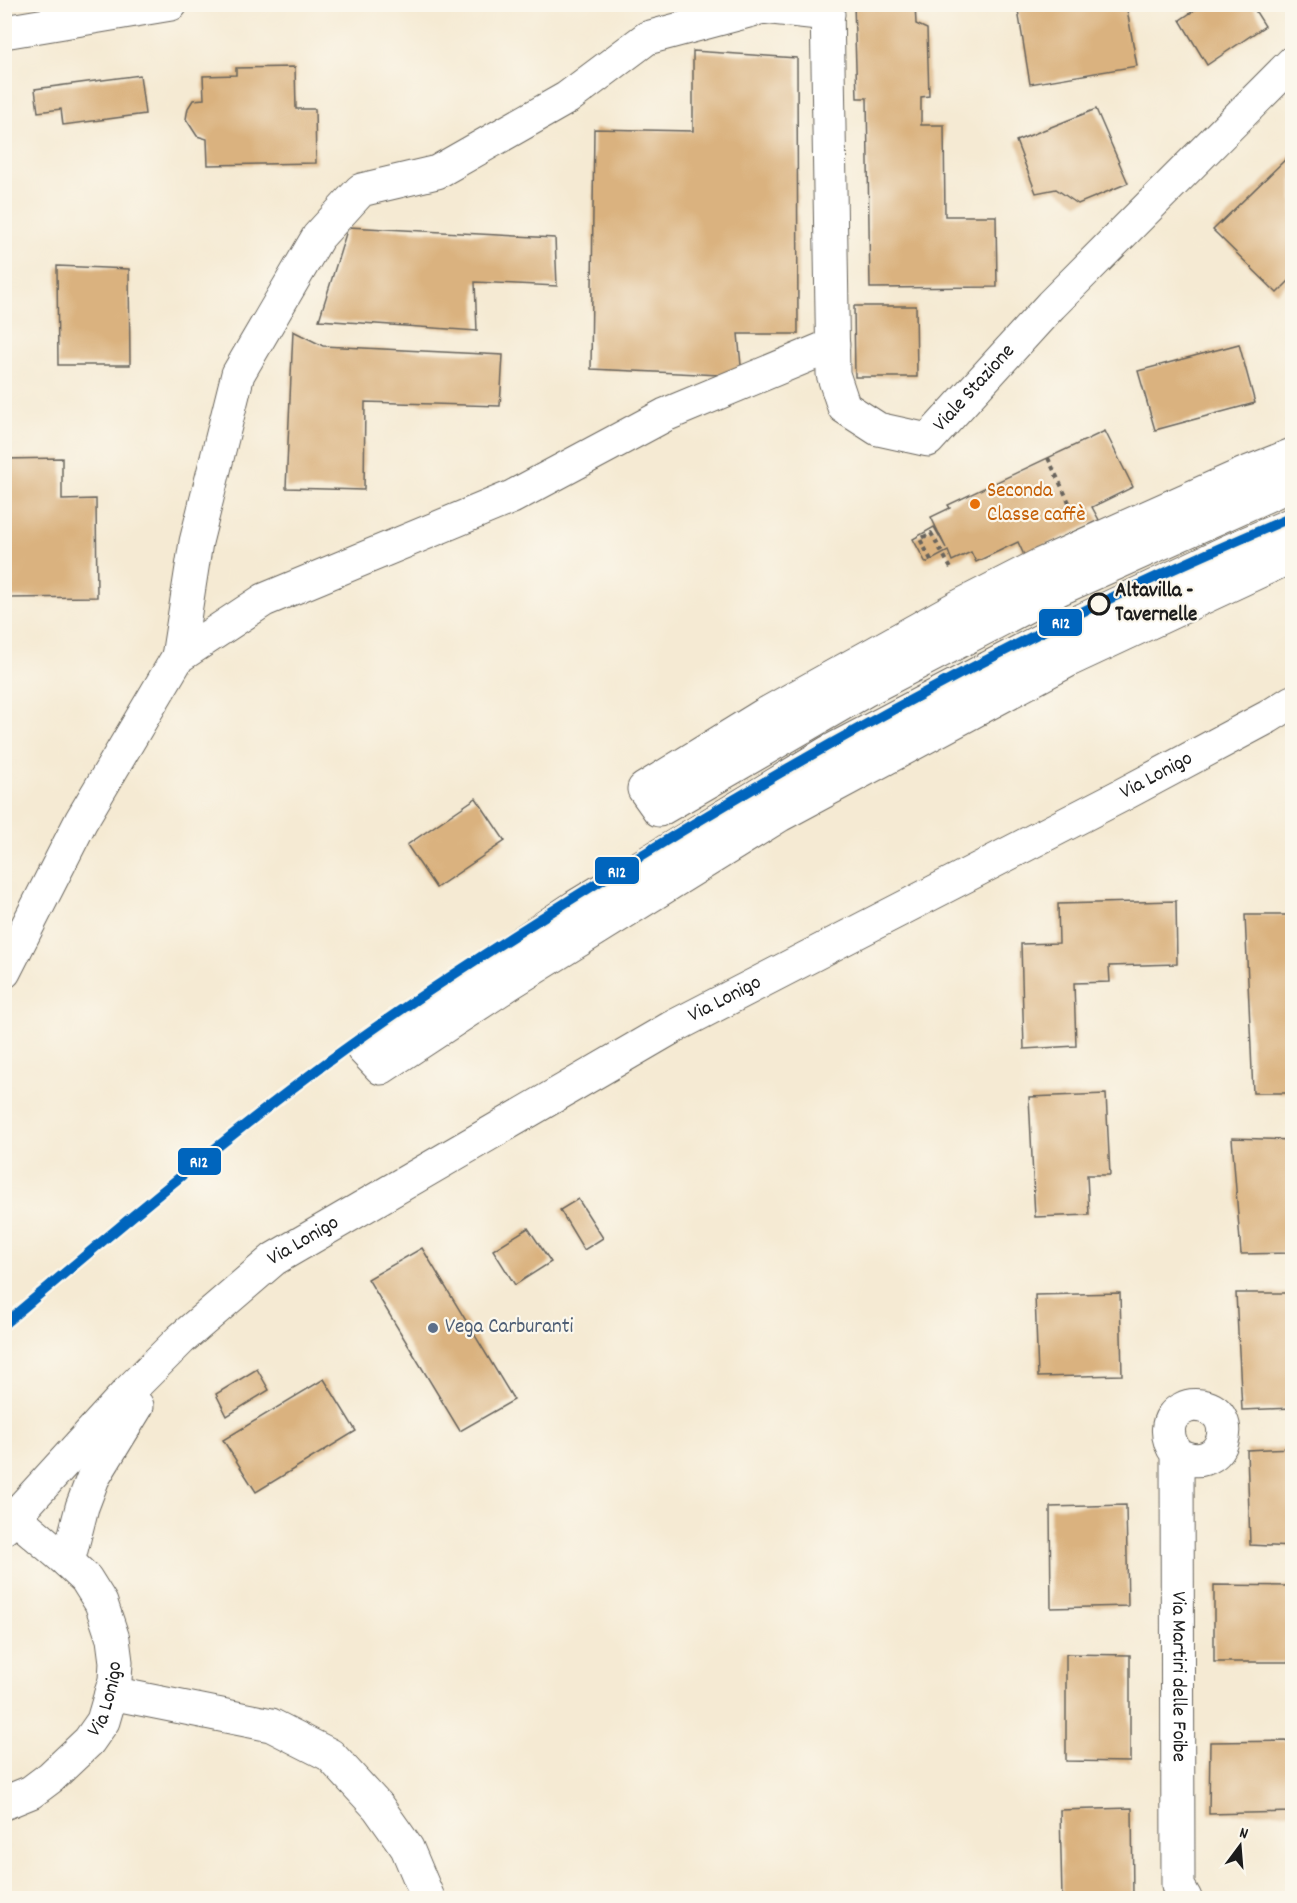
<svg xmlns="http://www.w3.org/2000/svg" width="1297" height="1903" viewBox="0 0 1297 1903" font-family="Dekko,sans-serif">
<rect width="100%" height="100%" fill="#fbf7ec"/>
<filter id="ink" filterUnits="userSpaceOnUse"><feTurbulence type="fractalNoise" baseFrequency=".0167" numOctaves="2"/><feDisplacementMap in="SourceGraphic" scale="12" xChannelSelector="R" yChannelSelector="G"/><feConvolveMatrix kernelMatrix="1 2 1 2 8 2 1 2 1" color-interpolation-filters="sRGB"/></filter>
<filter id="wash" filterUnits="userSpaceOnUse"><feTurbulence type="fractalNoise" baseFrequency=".008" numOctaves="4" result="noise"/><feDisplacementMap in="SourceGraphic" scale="24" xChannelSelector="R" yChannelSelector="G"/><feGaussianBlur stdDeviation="1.35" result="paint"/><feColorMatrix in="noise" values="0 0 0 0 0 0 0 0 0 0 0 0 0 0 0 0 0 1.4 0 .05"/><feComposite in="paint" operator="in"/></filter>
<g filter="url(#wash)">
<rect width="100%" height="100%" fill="#f5ead3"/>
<g id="blocks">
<g fill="#dab27f">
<polygon points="854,4 915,4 916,24 927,29 929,96 921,97 921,125 944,125 945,216 996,216 997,287 870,288 867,98 857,98"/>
<polygon points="1017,4 1126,4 1137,66 1030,84"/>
<polygon points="1204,4 1251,4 1265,26 1207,65 1180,20"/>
<polygon points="693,51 797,58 798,334 738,334 742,376 591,369 594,129 693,131"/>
<polygon points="295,67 296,109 315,109 316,163 208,165 207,139 197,136 186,119 188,108 193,100 204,99 203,76 236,75 236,68"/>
<polygon points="140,75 145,114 63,125 61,109 38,112 35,89"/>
<polygon points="1096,109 1128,183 1078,204 1056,189 1036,193 1016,141"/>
<polygon points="1292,153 1292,278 1277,293 1213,230"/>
<polygon points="348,227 555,238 557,286 475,282 477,331 319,320"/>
<polygon points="57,266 129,269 130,365 58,365"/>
<polygon points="854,306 916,306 917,377 855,377"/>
<polygon points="293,331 323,346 503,355 500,406 365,402 364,490 286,488"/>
<polygon points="1239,344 1255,403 1155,430 1138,371"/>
<polygon points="1105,431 1133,487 1092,507 1099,520 1024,555 1018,542 976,562 971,552 952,561 948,551 926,563 913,539 934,527 946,548 931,517 950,508 948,505"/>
<polygon points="62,458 62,500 96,499 97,597 4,598 4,459"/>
<polygon points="476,798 505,841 436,888 407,845"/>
<polygon points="1176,901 1177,964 1109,966 1110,982 1074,983 1076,1046 1024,1049 1021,944 1059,943 1058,904"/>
<polygon points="1245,915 1292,915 1292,1093 1253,1093"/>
<polygon points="1106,1094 1110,1175 1087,1175 1089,1215 1035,1217 1029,1097"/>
<polygon points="1232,1138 1292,1140 1292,1253 1241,1254"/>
<polygon points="578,1199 603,1238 584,1250 560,1210"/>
<polygon points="528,1228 551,1262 515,1285 493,1250"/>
<polygon points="422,1248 514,1400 460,1431 368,1279"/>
<polygon points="1120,1293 1122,1375 1038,1377 1035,1295"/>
<polygon points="1236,1293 1292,1293 1292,1408 1242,1410"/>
<polygon points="257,1369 269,1390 227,1416 216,1394"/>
<polygon points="324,1379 356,1431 256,1492 223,1440"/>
<polygon points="1292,1448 1292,1547 1250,1545 1247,1450"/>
<polygon points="1126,1505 1128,1606 1051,1608 1050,1507"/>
<polygon points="1214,1585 1292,1586 1292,1662 1214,1662"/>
<polygon points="1066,1654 1130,1655 1130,1762 1066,1761"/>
<polygon points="1292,1741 1292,1812 1209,1814 1210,1742"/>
<polygon points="1132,1808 1133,1898 1062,1898 1060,1810"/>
</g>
</g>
</g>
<g filter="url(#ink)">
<use href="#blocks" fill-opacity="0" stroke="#68645c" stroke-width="1.5"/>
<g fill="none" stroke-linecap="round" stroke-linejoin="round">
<g stroke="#68645c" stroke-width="35">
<g id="minor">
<path id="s1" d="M827,4L833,374L844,407L878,429L928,440L1051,305L1292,63"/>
<polyline points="1292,455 1244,474 1038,566 956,608 764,715 644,789 659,810 864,691 1061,588 1292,484"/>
<polyline points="1292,524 1229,551 1055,633 829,752 575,907 363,1049 381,1068 510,983 780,815 1069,660 1292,556"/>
<polyline points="178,657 196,542 238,374 318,237 361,190 437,172 567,98 647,38 763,7 828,14"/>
<polyline points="4,972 81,821 178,657 264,600 512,497 665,415 833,345"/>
<path id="s2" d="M1177,1454C1224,1479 1241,1413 1202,1406C1196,1405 1189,1405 1184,1408C1163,1417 1166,1439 1177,1454L1178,1886L1185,1898"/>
<polyline points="111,1693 271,1725 330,1755 378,1807 407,1848 428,1898"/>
</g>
</g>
<g stroke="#68645c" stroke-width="35">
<g id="major">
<polyline points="4,32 171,4"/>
<path id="s3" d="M4,1528L127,1393L181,1339L274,1259L671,1028L1122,795L1268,717L1292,702"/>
<polyline points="68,1562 82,1507 93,1478 137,1406"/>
<path id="s4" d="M4,1803L31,1792L51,1777L89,1741L103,1721L115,1680L116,1662L113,1639L101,1603L86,1579L68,1562L15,1517"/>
</g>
</g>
<g stroke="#68645c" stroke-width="4" stroke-dasharray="4.5 4.5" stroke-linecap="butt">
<polyline points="1048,458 1075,515"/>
<polyline points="931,560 920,539 931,533 953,572"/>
</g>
<use href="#minor" stroke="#fff" stroke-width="33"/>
<use href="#major" stroke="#fff" stroke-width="33"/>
<g stroke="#fbf7ec" stroke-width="15">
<path id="rail-1" d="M4,1324C110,1235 215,1145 326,1063C413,999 503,942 594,885C731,799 870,719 1014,646C1105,599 1198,557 1292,517"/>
</g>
<use href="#rail-1" stroke="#0065bd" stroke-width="10"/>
</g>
</g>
<circle fill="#e8710a" stroke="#fbf7ec" stroke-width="2" cx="975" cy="504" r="6"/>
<circle fill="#fbf7ec" stroke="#1c1c1c" stroke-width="3" cx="1099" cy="604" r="10"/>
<circle fill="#5c6f8a" stroke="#fbf7ec" stroke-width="2" cx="433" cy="1328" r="6"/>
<g text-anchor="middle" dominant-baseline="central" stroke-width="4.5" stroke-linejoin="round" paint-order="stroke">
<g font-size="21" fill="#1c1c1c" stroke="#fbf7ec">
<text stroke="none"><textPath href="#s1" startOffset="566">Viale Stazione</textPath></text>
<text stroke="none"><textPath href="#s3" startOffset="1388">Via Lonigo</textPath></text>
<text stroke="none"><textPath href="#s3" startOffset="902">Via Lonigo</textPath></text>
<text stroke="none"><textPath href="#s3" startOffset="416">Via Lonigo</textPath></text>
<text stroke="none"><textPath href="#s2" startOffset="396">Via Martiri delle Foibe</textPath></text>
<text stroke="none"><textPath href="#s4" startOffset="153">Via Lonigo</textPath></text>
</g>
<g font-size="21" fill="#c56008" stroke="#fbf7ec" text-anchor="start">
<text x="987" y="492">Seconda<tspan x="987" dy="24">Classe caffè</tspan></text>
</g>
<g font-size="21" font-weight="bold" fill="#1c1c1c" stroke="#fbf7ec" text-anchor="start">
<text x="1115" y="592">Altavilla -<tspan x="1115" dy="24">Tavernelle</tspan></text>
</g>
<g font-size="21" fill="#4e5e75" stroke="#fbf7ec" text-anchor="start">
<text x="445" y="1328">Vega Carburanti</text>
</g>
</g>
<g stroke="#fbf7ec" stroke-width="2">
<rect x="1038" y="608" width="45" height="29" rx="6" fill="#0065bd"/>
<rect x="594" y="856" width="46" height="29" rx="6" fill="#0065bd"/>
<rect x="177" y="1147" width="45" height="29" rx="6" fill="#0065bd"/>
</g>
<g font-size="16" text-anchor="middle" font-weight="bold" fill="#fff">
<text x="1061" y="628">R12</text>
<text x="617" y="877">R12</text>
<text x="199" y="1167">R12</text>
</g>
<rect width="1297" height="1903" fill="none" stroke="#fbf7ec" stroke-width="24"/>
<g transform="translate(1240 1846) rotate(16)" stroke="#fbf7ec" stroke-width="4.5" paint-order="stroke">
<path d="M0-4.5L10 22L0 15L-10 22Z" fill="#1c1c1c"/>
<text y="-9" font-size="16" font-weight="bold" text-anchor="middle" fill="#1c1c1c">N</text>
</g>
</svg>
